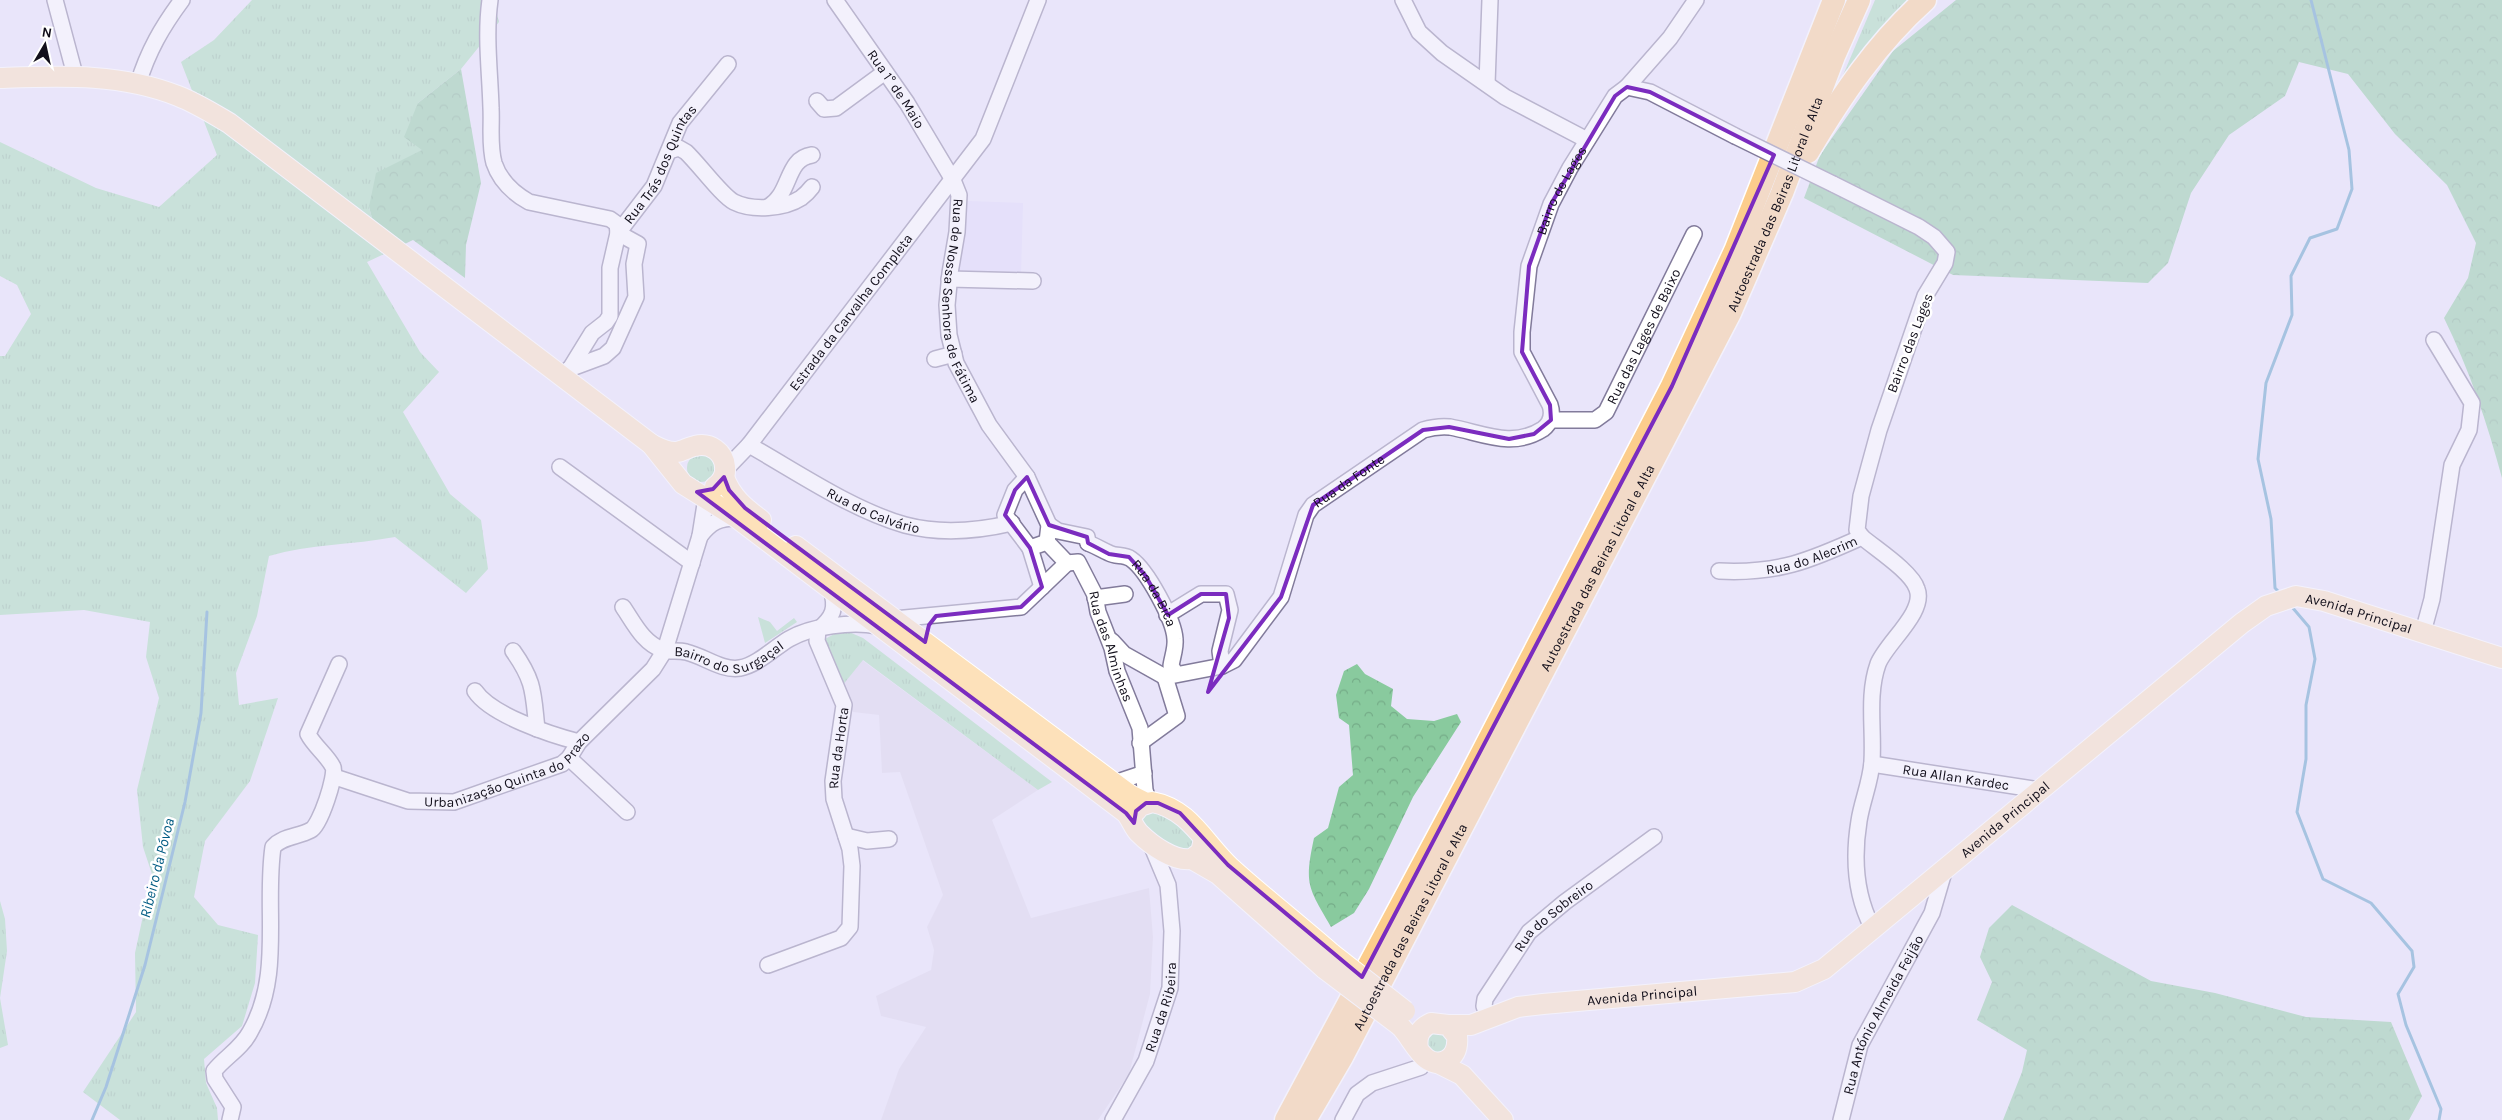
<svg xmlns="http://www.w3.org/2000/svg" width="2502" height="1120" viewBox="0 0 2502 1120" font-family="Karla,sans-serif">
<defs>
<pattern id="grass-tufts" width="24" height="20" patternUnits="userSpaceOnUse" patternTransform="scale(1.25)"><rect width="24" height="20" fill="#a2dbb4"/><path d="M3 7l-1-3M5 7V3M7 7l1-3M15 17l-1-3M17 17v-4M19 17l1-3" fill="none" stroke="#8abb9a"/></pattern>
<pattern id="forest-crowns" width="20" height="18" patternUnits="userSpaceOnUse" patternTransform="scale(1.25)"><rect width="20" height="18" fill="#89ca9e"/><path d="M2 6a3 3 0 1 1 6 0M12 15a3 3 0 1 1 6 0" fill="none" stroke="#75ac88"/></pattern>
</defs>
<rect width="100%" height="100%" fill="#e9e5fa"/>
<polygon fill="#dcd6ec" points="862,660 1038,790 992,820 1031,918 1149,888 1153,937 1150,994 1129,1074 1098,1120 881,1120 899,1069 926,1027 881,1016 876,996 931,970 934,950 927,927 943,895 900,772 882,773 879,715 853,712 842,686"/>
<polygon fill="#e0d9fb" points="968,201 1023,203 1021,274 957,273"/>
<g fill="url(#grass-tufts)">
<path d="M252,0H493L499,22L461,69L418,103L423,150L401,162L369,207L382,255L367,262L420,352L439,372L403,412L450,494L481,520L488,569L466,593L395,537C353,545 310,544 269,556L257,616L236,673L239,705L278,698L250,781L205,841L194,897L218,925L258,935L255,983L242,1026L204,1059L206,1083L217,1108L218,1120H120L83,1092L136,1012L135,953L152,874L143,847L137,790L159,698L146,657L150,622L84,610L0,615V356H5L31,314L17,285L0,276V142L96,188L159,207L217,155L181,62L214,40Z"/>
<polygon points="1875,0 1913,0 1832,101"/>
<circle cx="701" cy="468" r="14"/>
<polygon points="758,617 770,622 777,631 794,618 797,622 765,643"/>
<polygon points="849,632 863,638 1052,782 1038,790 863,660 842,686 828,652 825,639 836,633"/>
<path d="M1152,810L1175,821L1195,839L1194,848L1185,851C1172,844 1149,835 1143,821L1144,814Z"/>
<polygon points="0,901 5,919 7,951 0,998 8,1045 0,1048"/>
<polygon points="1429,1032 1448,1035 1448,1051 1431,1055 1424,1039"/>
</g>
<g fill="url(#forest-crowns)">
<path d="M1956,0H2502V478C2487,422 2469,369 2444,318L2468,278L2476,243L2447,185L2395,134L2348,74L2299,62L2285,96L2229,135L2191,193L2168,263L2148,283L1953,275L1804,198L1820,155L1893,51Z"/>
<polygon points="461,69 481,183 466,245 465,278 413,240 382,255 369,207 376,173 422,150 404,137 418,103"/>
<path d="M1357,664L1365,674L1393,689L1391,706L1407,719L1434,721L1457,714L1461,722L1413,797L1369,889L1354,913L1331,927C1308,887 1304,885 1314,838L1328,828L1339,787L1353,775L1349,725L1339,718L1336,695L1344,671Z"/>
<polygon points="2012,905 2151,981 2215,993 2306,1017 2391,1022 2422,1096 2409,1120 2003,1120 2022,1072 2027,1050 1977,1020 1992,982 1980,957 1989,928"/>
</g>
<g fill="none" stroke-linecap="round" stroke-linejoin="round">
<g stroke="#569ac3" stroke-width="3">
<polyline points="2279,592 2275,588 2271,519 2258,459 2266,383 2292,315 2291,276 2310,238 2337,229 2352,189 2349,150 2311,0"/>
<polyline points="2292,607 2309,627 2315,659 2306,705 2306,759 2297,812 2323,879 2371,903 2412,951 2414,967 2398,994 2406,1025 2441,1109 2439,1120"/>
<polyline points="92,1120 106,1087 145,965 185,802 201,713 207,612"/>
</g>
<g stroke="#827b9b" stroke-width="18">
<g id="minor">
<polyline points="55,0 75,75"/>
<path d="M490,0C485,36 490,72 491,108C492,126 489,145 494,163C500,181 513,193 529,202L610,219L617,224L618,233L638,244L634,264L636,297L613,348L604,356L569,369"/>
<path id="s1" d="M835,0L907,103L953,180L959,195L957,232L950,273L947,305L949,335L956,363L989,425L1027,477L1049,525L1047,542"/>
<polyline points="1403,0 1419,32 1442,53 1505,97 1587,140"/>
<path d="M138,84C148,51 162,27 182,0"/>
<polyline points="1487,84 1490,0"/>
<polyline points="1627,87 1670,38 1696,0"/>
<polyline points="817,101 824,109 836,108 885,72"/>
<path d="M669,151L679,148L686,152C698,163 722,196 734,202C752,211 784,209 801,198C805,195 809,191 812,187"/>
<polyline points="1833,184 1919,227 1934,237 1947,252 1945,263 1925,296 1879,430 1861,496 1857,530 1862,537"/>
<path d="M768,207C792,193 785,159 812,155"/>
<polyline points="949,279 1033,281"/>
<polyline points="935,359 954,354"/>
<path id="s2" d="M568,372L592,333L606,322L610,316V268L618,233L654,186L680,123L728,64"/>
<path id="s3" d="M1551,420H1595L1606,412L1694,234"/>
<path id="s4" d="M749,445C797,472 852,510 905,525C939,534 978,531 1012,523"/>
<polyline points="560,467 692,563"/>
<path id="s5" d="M725,470L749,445L983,139L1038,0"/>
<polyline points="1027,477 1015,490 1005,515 1030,548 1047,542 1067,563"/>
<polyline points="1049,525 1058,531 1087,537 1088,543"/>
<path d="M700,536C711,522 719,518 737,518"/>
<path id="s6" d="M1088,543C1098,547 1100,549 1109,553C1116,557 1124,554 1131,559C1147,570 1174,620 1175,639C1176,648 1172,658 1171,666L1176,674"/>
<polyline points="1030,548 1042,587 1067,563"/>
<path id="s7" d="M1067,563L1078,562L1095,595L1098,612L1112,648L1117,671L1140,728L1145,790L1149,803"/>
<path id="s8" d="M1719,571C1778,574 1809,561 1862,537C1876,549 1912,572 1917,589C1926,612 1886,643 1878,664C1867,695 1874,729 1872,761C1871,781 1862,801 1859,821C1853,858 1855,894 1872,927"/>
<polyline points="1095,598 1125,594"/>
<path id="s9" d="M623,607C634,623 643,643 663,650C670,652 679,650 686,652C704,656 721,671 740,668C757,665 774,648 789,639C811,626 853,621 877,626"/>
<polyline points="1167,615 1201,594 1226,594 1230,610 1220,651 1222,666"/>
<polyline points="894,619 1021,607 1042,587"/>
<path d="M819,629C833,617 837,608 831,590"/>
<polyline points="2423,632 2432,599 2452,465 2469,430 2472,403 2434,340"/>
<polyline points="1112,641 1124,654 1165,677"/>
<path d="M513,651C535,682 533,693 537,729"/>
<path id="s10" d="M1165,677L1222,666L1234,660L1281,597L1306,515L1313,505L1423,430C1433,427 1440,426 1450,427C1483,433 1512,449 1543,429C1551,423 1553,414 1550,405L1522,352V332L1529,266L1551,204L1570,168L1615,96L1627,87L1650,92L1735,136"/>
<path d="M475,691C491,715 551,735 579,742"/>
<polyline points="1140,743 1177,716 1165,677"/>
<polyline points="569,758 627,812"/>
<path id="s11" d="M1872,764L2040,790"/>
<path id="s12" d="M335,777L408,801L454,802L562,764L569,758L579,742L653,669L665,650L700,536L706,498"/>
<polyline points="1114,783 1144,773"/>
<polyline points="846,836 867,841 889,839"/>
<path id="s13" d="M768,965L841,938L850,927L852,866L850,849L834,799L833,781L844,705L817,641L818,630"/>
<path id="s14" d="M1489,1018L1484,1006L1485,999L1529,932L1565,902L1654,837"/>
<path d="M230,1120L233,1107L215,1079L214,1071C225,1057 241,1049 250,1032C283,975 264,909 273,847C283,836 298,837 311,830C320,826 337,774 333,767C327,755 314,746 308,734L339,664"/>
<path id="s15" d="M1113,1120L1146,1061L1170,988L1172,931L1168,885L1150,842"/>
<polyline points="1343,1120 1357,1094 1372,1083 1421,1067 1426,1059"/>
<path id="s16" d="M1841,1120L1860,1045L1932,913L1944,872"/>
</g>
</g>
<g stroke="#fff" stroke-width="22">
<g id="major">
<path d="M0,78C61,76 120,73 178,96C196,103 212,113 229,123L651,444L683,484L737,518L1126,813C1131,819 1134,828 1139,833C1151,845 1174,862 1192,859L1201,852L1204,839"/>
<path d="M651,444C659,448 667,453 677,452C683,451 689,447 695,446C710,442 724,452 725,467C726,476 722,482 715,487"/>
<path d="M724,477C731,497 745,508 761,520"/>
<polyline points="796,546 1130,795 1146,803"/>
<path d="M1136,811L1140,806L1152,802C1190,809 1204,843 1230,867C1263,897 1299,925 1332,954"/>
<polyline points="1192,859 1218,874 1325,969"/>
<path d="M1399,1025C1413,1037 1424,1073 1447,1060C1456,1055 1458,1046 1457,1036L1448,1025L1431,1023C1420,1028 1416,1036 1418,1048"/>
<path id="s17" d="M1448,1025H1471L1518,1007L1543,1004L1795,982L1824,969L2242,623L2266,606L2296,596L2324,601L2502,658"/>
<polyline points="1438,1063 1462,1075 1503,1120"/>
</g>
</g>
<g stroke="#fff" stroke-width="25">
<g id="highway">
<path d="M1808,152C1841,96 1877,43 1925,0"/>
<polyline points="1286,1120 1466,784 1672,386 1735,251 1834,0"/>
<path id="s18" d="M1305,1120L1342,1057L1730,313L1782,193L1834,56L1859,0"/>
</g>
</g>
<use href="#minor" stroke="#fff" stroke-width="15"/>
<use href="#major" stroke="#fde1ba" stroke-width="20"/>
<use href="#highway" stroke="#fccd8c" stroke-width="22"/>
<g stroke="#827b9b" stroke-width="18" stroke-linecap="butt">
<polyline id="minor-bridge" points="1735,136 1833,184"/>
</g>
<g stroke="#fff" stroke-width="22" stroke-linecap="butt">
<g id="major-bridge">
<polyline points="1332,954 1405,1011"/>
<polyline points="1325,969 1399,1025"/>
</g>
</g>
<use href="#minor-bridge" stroke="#fff" stroke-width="15"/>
<use href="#major-bridge" stroke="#fde1ba" stroke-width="20"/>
</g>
<path d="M0 0H2502V1120H0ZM1627,87L1650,92L1774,155L1672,386L1362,977L1228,865L1180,813L1158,803H1146L1136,811L1134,823L1126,813L697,492L713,489L724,477L729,490L745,508L925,642L929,625L936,616L1021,607L1042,587L1030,548L1005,515L1015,490L1027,477L1049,525L1087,537L1088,543L1109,554L1129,557L1145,575L1168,615L1201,594H1226L1229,618L1208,692L1281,597L1313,505L1423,430L1449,427L1509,439L1534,434L1551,420L1550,405L1522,352L1529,266L1551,204L1615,96Z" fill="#e9e5fa" fill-opacity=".55" fill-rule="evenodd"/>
<path fill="none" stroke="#7b2cbf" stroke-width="4" stroke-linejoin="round" d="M1627,87L1650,92L1774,155L1672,386L1362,977L1228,865L1180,813L1158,803H1146L1136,811L1134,823L1126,813L697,492L713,489L724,477L729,490L745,508L925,642L929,625L936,616L1021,607L1042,587L1030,548L1005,515L1015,490L1027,477L1049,525L1087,537L1088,543L1109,554L1129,557L1145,575L1168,615L1201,594H1226L1229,618L1208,692L1281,597L1313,505L1423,430L1449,427L1509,439L1534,434L1551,420L1550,405L1522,352L1529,266L1551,204L1615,96Z"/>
<g text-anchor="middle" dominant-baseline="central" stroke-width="5" stroke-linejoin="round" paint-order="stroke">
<g font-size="14" fill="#120f1b" stroke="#fff">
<text stroke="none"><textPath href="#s1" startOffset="108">Rua 1° de Maio</textPath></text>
<text stroke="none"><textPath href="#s2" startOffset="236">Rua Trás dos Quintas</textPath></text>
<text stroke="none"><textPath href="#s10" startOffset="760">Bairro de Lages</textPath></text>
<text stroke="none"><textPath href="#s18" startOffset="1030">Autoestrada das Beiras Litoral e Alta</textPath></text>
<text stroke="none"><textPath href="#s1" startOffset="340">Rua de Nossa Senhora de Fátima</textPath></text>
<text stroke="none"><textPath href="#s5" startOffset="202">Estrada da Carvalha Completa</textPath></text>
<text stroke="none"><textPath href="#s3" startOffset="142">Rua das Lages de Baixo</textPath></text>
<text transform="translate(1910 343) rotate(-69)">Bairro das Lages</text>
<text stroke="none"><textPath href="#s10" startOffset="291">Rua da Fonte</textPath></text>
<text stroke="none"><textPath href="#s4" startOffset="141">Rua do Calvário</textPath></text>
<text stroke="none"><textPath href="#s8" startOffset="95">Rua do Alecrim</textPath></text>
<text stroke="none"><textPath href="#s18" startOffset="625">Autoestrada das Beiras Litoral e Alta</textPath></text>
<text stroke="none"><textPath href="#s6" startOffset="88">Rua da Bica</textPath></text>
<text stroke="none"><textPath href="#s17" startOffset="1052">Avenida Principal</textPath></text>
<text stroke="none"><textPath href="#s9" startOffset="130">Bairro do Surgaçal</textPath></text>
<text stroke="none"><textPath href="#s7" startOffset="102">Rua das Alminhas</textPath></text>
<text stroke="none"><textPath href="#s13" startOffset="274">Rua da Horta</textPath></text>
<text stroke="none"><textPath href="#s12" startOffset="185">Urbanização Quinta do Prazo</textPath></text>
<text stroke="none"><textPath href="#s11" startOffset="85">Rua Allan Kardec</textPath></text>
<text stroke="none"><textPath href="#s17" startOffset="618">Avenida Principal</textPath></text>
<text stroke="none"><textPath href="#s14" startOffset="129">Rua do Sobreiro</textPath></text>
<text stroke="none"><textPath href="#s18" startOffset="220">Autoestrada das Beiras Litoral e Alta</textPath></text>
<text stroke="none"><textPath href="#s17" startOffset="198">Avenida Principal</textPath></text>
<text stroke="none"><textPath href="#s15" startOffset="124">Rua da Ribeira</textPath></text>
<text stroke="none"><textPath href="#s16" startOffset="114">Rua António Almeida Feijão</textPath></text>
</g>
<g font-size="15" font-style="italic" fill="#005b83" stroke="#fff">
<text transform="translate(157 868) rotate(-76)">Ribeiro da Póvoa</text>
</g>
</g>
<g transform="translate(45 45) rotate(9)" stroke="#ffffff" stroke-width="4" paint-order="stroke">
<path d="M0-4L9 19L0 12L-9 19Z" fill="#120f1b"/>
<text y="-8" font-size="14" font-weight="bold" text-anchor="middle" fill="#120f1b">N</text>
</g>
</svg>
